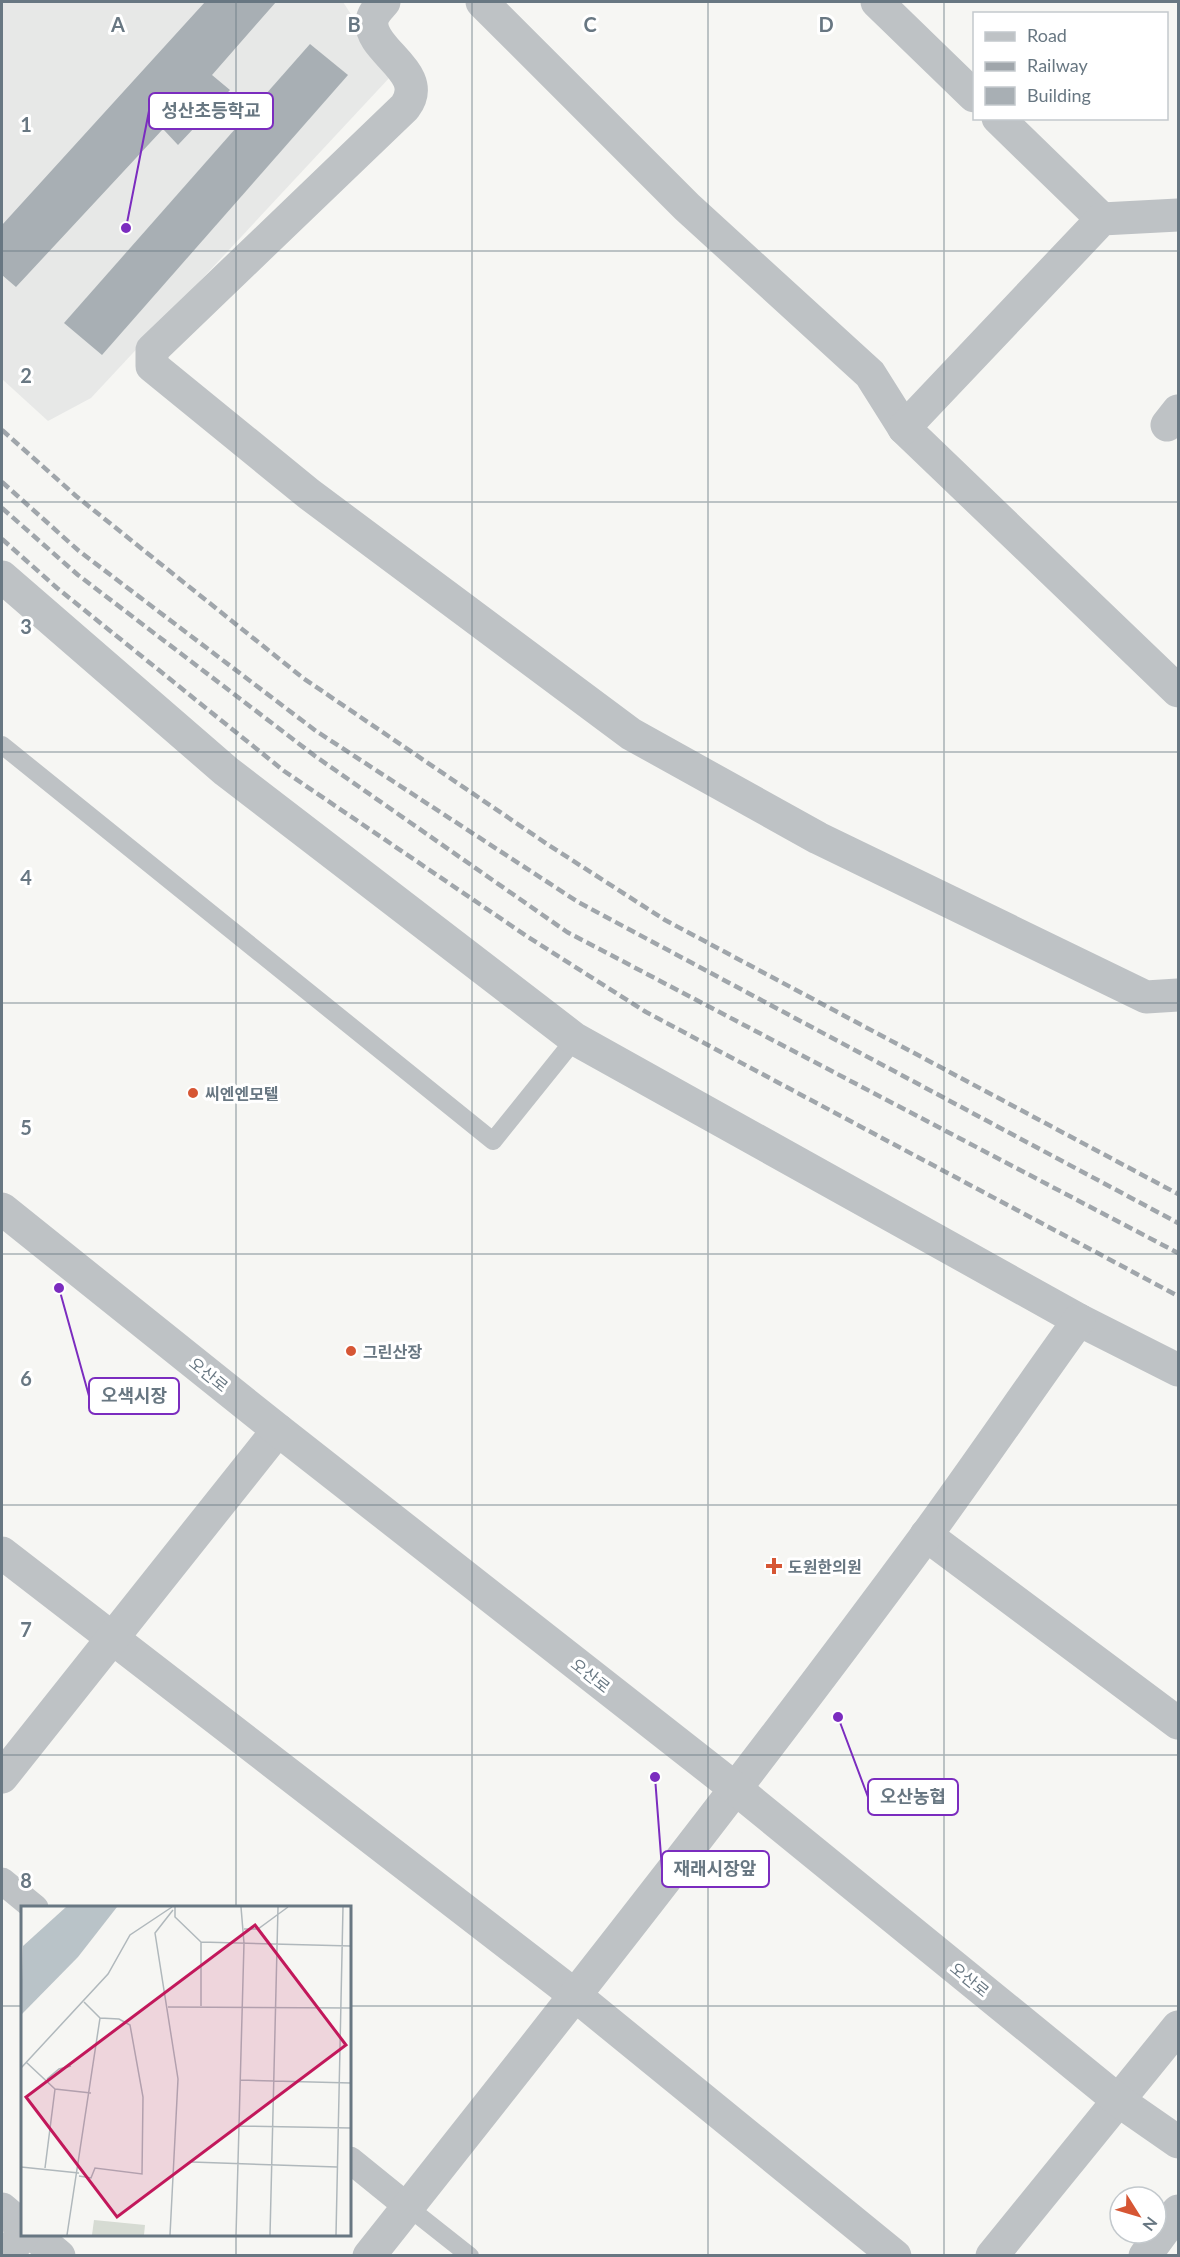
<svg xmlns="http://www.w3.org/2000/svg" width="1180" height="2257" viewBox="0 0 1180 2257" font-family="Lato,'Noto Sans KR',sans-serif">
<rect width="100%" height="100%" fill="#f6f6f3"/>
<polygon fill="#e7e8e7" points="2,2 343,2 391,76 91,398 48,421 2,379"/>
<g fill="#a8afb4">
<polygon points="205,2 276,2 212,75 230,90 178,145 163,129 16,287 2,275 2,225"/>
<polygon points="310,44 348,75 102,355 64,323"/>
</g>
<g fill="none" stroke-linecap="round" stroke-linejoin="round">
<g stroke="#bec2c5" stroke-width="18">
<polyline points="2,745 493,1141 575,1039"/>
<polyline points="408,2207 470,2256"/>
</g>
<g stroke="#bec2c5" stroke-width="27">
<polyline points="2,1881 35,1908"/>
<polyline points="350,2160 408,2207"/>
</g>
<g stroke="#bec2c5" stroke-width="33">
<path d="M384,2C379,8 373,13 372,21C368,51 431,72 405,107L152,350V366L309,494L631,734L818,838L1146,997L1178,995"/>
<polyline points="482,2 687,207 870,374 904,428 1178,691"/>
<polyline points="877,2 974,96"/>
<polyline points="998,118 1102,219"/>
<polyline points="1167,425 1178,411"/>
<polyline points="904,428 1102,219 1178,215"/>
<polyline points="2,577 226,771 575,1039 1079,1320 1178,1370"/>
<polyline points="926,1535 1178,1723"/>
<polyline points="2,1553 576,1996 895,2256"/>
<polyline points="2,1777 278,1430"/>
<polyline points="2,2209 22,2226"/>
<polyline points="33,2234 59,2256"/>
<polyline points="6,2256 23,2234"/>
<path d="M369,2256C558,2018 745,1781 925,1537C977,1466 1027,1392 1079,1320"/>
<polyline points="992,2256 1178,2027"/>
<polyline points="1145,2256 1178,2211"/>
</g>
<polyline stroke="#bec2c5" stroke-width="33" points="2,1209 278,1430 736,1789 1119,2101 1178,2142"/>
<g stroke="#a0a6ab" stroke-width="4.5" stroke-dasharray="9 4.5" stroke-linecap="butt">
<polyline points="2,430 76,496 303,678 547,844 665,920 1178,1194"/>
<polyline points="2,482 79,551 316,731 578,902 1178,1223"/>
<polyline points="2,508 78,575 315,756 567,932 1178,1253"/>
<polyline points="2,539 57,588 284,771 528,937 646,1012 1178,1296"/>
</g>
</g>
<path fill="none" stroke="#687782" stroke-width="1.5" stroke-opacity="0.55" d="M236,2V1908M472,2V2256M708,2V2256M944,2V2256M2,251H1178M2,502H1178M2,752H1178M2,1003H1178M2,1254H1178M2,1505H1178M2,1755H1178M2,2006H22M350,2006H1178M236,2234V2256"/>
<g fill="#d65634" stroke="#fff" stroke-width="2">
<circle cx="193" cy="1093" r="6"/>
<circle cx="351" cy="1351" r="6"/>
<path d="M771 1557h6v6h6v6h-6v6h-6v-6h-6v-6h6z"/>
</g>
<g text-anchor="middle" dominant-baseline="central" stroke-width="6" stroke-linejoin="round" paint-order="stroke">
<g font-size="16" font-weight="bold" fill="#687782" stroke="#fff" text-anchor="start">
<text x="205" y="1093">씨엔엔모텔</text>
<text x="363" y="1351">그린산장</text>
<text x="788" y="1566">도원한의원</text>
</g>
<g font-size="16" fill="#687782" stroke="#fff">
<text transform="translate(209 1374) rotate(39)">오산로</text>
<text transform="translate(591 1675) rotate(38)">오산로</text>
<text transform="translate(970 1979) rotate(39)">오산로</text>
</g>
</g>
<g transform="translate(21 1906)">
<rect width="330" height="330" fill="#f6f6f3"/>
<path d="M73,314L124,319L123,329H71Z" fill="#d6dbd3"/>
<path d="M45,1H96L57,51L0,109L2,40Z" fill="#b9c3c8"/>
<path fill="none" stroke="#b0b8bc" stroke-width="1.5" d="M154,1V11L180,36V100M223,23H237L267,1M180,36L330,40M147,101L330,102M5,156L34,183L70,187M0,162L87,68L109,29L151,1M26,173L38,163L50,160M219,174L330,177M218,220L330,222M171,256L316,261M0,261L58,267M24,262L34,183M58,270L70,272L74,262L121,268L122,191L109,119L98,113L79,112M46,329L79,112L63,96M149,329L157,173L134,27L152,4M215,329L223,37L220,1M249,329L257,1M315,329L322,1"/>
<path fill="#c2185b" fill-opacity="0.15" stroke="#c2185b" stroke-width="3" d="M234,19L325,139L96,311L5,191Z"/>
<rect width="330" height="330" fill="none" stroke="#687782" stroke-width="3"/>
</g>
<g font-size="20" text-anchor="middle" font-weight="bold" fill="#687782" stroke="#fff" stroke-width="6" stroke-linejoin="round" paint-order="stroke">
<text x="118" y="32">A</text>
<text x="354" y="32">B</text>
<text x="590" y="32">C</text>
<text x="826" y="32">D</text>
<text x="26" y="132">1</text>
<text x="26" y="383">2</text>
<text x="26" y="634">3</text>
<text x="26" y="885">4</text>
<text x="26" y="1135">5</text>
<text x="26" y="1386">6</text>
<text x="26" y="1637">7</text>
<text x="26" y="1888">8</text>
</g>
<path fill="none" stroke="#7b2cbf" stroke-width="2" d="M126 228L149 111M59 1288L89 1396M838 1717L868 1797M655 1777L662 1869"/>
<g fill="#7b2cbf" stroke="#fff" stroke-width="2">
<circle cx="126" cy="228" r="6"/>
<circle cx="59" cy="1288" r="6"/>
<circle cx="838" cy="1717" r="6"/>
<circle cx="655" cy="1777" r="6"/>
</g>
<g fill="#fff" stroke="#7b2cbf" stroke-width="2">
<rect x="149" y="93" width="124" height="36" rx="6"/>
<rect x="89" y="1378" width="90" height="36" rx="6"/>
<rect x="868" y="1779" width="90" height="36" rx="6"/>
<rect x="662" y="1851" width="107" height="36" rx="6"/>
</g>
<g font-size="18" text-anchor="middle" font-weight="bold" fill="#687782">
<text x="211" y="117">성산초등학교</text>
<text x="134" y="1402">오색시장</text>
<text x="913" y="1803">오산농협</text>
<text x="715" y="1875">재래시장앞</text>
</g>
<rect width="1180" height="2257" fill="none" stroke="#687782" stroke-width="6"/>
<rect x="973" y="12" width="195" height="108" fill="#ffffff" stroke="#c3c9cd" stroke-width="1.5"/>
<rect x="985" y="32" width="30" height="9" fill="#bec2c5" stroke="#c3c9cd" stroke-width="1.5"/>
<text x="1027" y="42" font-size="18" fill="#687782">Road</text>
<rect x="985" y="62" width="30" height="9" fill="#a0a6ab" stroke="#c3c9cd" stroke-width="1.5"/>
<text x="1027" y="72" font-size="18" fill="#687782">Railway</text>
<rect x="985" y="87" width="30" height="18" fill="#a8afb4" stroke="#c3c9cd" stroke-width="1.5"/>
<text x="1027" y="102" font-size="18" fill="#687782">Building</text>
<g transform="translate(1138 2215) rotate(127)"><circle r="28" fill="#ffffff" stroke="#c3c9cd" stroke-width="1.5"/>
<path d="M0-4.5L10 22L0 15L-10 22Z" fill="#d65634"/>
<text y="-9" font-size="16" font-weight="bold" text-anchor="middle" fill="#687782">N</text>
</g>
</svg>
